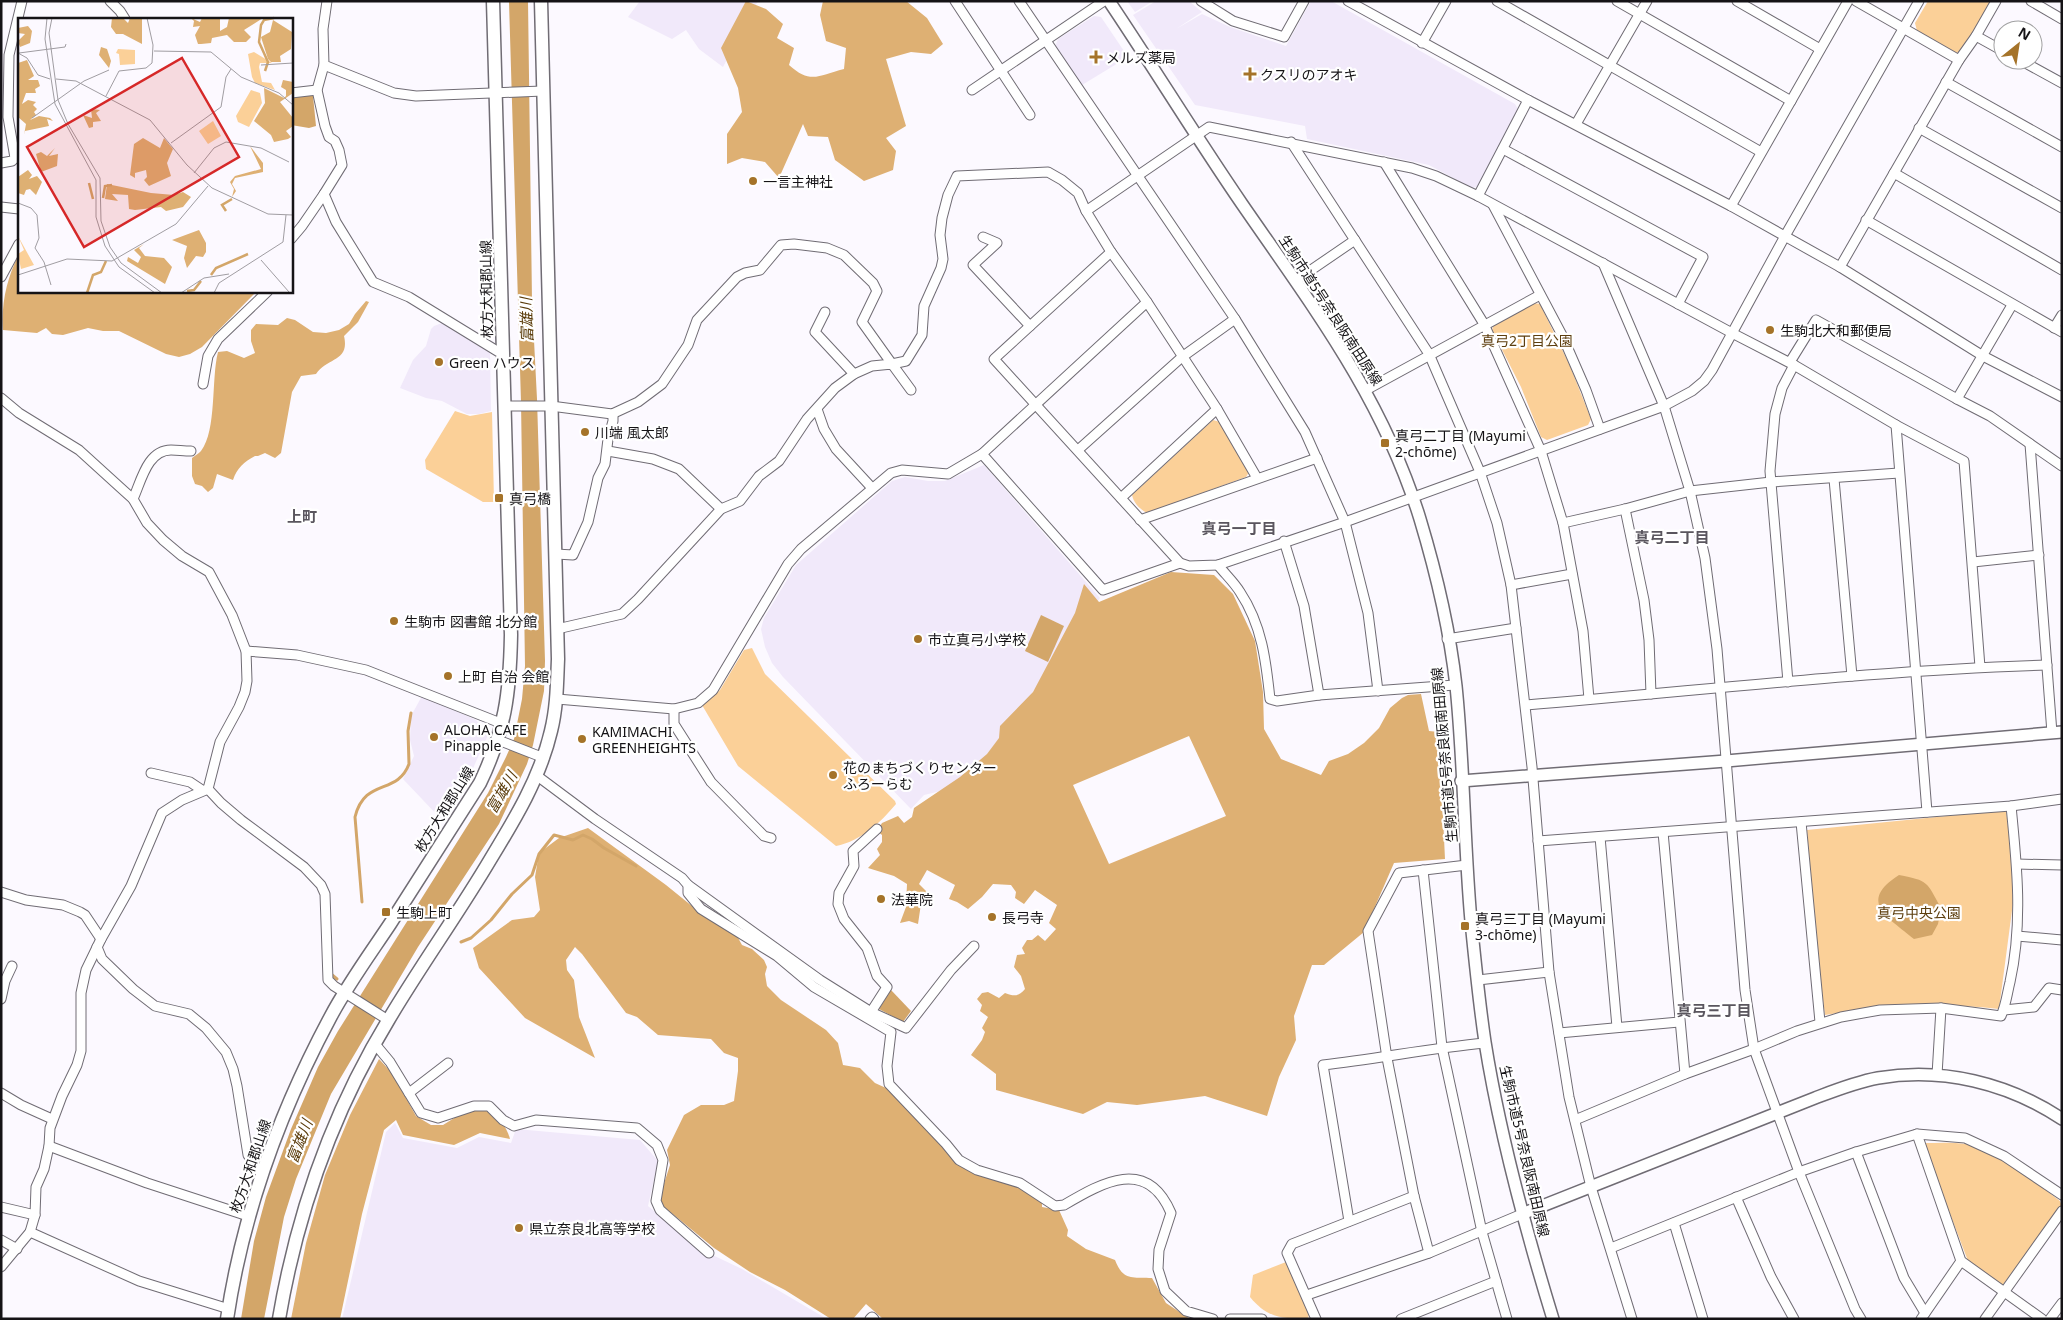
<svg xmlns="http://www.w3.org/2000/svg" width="2063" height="1320" viewBox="0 0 2063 1320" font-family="'Noto Sans','Noto Sans JP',sans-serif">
<rect width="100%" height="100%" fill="#fcf9ff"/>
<g fill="#f1e9fa">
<polygon points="640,1 758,1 723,67 699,49 686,30 672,39 628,17"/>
<polygon points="1127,1 1153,1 1135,12"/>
<polygon points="1156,1 1189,1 1202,12 1176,29 1202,14 1230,27 1286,46 1311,1 1331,1 1515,104 1519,111 1480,186 1472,188 1429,165 1307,139 1305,126 1195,105 1133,15"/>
<polygon points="1094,16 1101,17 1128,57 1082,85 1055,47 1058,39"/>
<polygon points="442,323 490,351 491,411 479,414 467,414 442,401 426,398 400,388 413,360 426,346 431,329 434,326"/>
<polygon points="984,465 1100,598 966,785 924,795 911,809 783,677 772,663 765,647 761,629 764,618 796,565 892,481 905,477 928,481 945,481"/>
<polygon points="422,696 476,720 488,735 470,775 441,819 403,779 414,756 410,740 411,716"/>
<polygon points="395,1123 403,1138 457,1148 479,1137 511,1143 516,1129 640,1140 658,1161 648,1206 702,1250 742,1269 827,1319 342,1319 386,1132"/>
</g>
<g fill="#fbd098">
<polygon points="1928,1 1991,1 1962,51 1956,53 1917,31 1915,23"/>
<polygon points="1533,303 1540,304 1570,366 1591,419 1588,425 1547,440 1541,437 1521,387 1492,330 1494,324"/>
<polygon points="455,411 470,416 492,412 494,502 483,502 426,469 425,460"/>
<path d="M1213,420L1220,422L1249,472L1246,477L1147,513C1140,509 1134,504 1132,495Z"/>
<path d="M752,648L765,674L895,801L896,804C880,823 861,841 836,846L738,766L702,705L720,690L744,650Z"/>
<path d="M2006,810L2011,852L2013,903L1999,1009C1938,1002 1885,1005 1825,1015L1818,962L1807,830Z"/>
<path d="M1923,1143C1937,1143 1952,1142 1966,1144C1995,1149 2036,1183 2060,1201L2062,1207L2001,1287L1968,1261Z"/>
<path d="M1286,1262L1309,1314L1308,1319C1283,1319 1267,1318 1250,1297L1253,1275Z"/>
</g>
<g fill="#deb073" fill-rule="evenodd">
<path d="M746,1L766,9L783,24L777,38L794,48L789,65C811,85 819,75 844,69L846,48L826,41L820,15L823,1H906L927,18L943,44L931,54L911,52L886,59L906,126L886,138L896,151L893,170L864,181L835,160L828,137L808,136L803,124L779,178L765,162L742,158L727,164V134L742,112L738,88L721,48Z"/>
<path d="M19,254V291H257L202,347L190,354L179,357L166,354L119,331H103L88,328L63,335L52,334L46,328L37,333L3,330C1,303 7,278 19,254Z"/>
<path d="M366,301L369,302L358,322L344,336C350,362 327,357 316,374L301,376L292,392L281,453L275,458L265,453L258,456H255C244,462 237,468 233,480L217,474L213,488L208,492L202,486L195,484L192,476V458C195,456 199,453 201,451C217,430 211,379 218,352L227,351L244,358L255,353L251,341V330L256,324L278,325L287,318L295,320L313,332L326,333L339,330L349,324L355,314Z"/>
<path d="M1171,572L1214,575L1233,594L1255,641L1263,692L1264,729L1281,759L1321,775L1329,761L1348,754L1364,743L1379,728L1390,708L1402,698L1408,695L1421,694L1429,731L1439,732L1445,859L1394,863L1364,932L1324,965H1312L1294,1016L1296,1040L1279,1077L1267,1116L1205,1096L1137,1105L1107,1102L1083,1114L996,1090V1074L971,1055L982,1040L985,1032L982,1028L988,1017L980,1011L982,1005L977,999L982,993L988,992L999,998L1005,993C1015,997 1019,996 1025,989L1021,976L1014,967L1017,955L1025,954L1022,948L1027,940H1032L1038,935L1045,941L1056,929L1049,923L1057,905L1035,890L1024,904L1015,898L1016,892L1011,885L993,884L982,897L968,909L957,902L949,899L955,885L927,870L919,884L927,892L922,897L918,924L909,921L900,923L906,907L907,884L894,876L868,868L880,855L877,849L882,842V835L877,831L882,823L898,816L904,823L912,817L914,808L960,777L987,754L999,738L1000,726L1033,692L1075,613L1084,584L1099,602ZM1189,736L1226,816L1109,864L1073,785Z"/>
<path d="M588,828L666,885L703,915L737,936L742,945L752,949L764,960L767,967L765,974L767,986L781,1000L826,1030L838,1043L843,1065L860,1068L875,1083L886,1088L905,1102L969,1170L1017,1184L1042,1201V1207L1059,1210L1068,1230L1067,1236L1086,1249L1115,1260C1123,1281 1132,1277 1152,1278L1166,1303L1190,1319H883L866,1304L853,1319H831L785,1290L750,1272L714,1248L663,1206L659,1199L670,1165L667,1150L684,1115L701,1105H724L734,1101L738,1071V1058L724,1053L711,1039L658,1035L637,1017L626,1013L582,954L575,947L566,960L567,970L574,980L579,1017L595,1058L525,1018L479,968L473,948L512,920L534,917L540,910L535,877L539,853L559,838Z"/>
<path d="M379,1059L392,1073L416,1116L431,1125H443L464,1112L483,1109C497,1117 506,1124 510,1139L480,1133L454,1145L403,1135L396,1120L384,1130L362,1214L340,1319H291L306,1243L325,1175L350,1115Z"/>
</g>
<g fill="#d3a669">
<polygon points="528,1 532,301 537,399 545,661 544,691 533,745 527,764 499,824 418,947 331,1094 296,1179 284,1217 264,1319 241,1319 254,1241 266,1197 291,1129 318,1067 338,1031 488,793 506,757 514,739 522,699 525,666 521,402 509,2"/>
<polygon points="311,95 313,96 316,126 309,128 291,125 291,96"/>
<polygon points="1041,615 1064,626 1048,662 1025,651"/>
<path d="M1899,875C1929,881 1926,881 1941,908L1938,924L1932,935L1914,939C1888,917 1857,902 1899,875Z"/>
<polygon points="891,990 911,1011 903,1022 879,1009"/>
</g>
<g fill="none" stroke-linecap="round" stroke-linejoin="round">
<g stroke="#d3a669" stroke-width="3">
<path d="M362,902L355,817C365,777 397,796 409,764L408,731L411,713"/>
<polyline points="461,942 471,938 491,920 512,894 532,875 539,854 554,835 573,840 583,835 592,839 604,848 636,866"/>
<polyline points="331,971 331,974 337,979"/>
</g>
<g stroke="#706c74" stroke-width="11">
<g id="street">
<polyline points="110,1 120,11 125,19"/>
<polyline points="327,1 323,29 324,65 394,93 416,96 543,91"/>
<polyline points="955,1 1030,115"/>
<polyline points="1019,1 1235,319 1305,432 1345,522 1368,613 1378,691"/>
<polyline points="1201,1 1233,21 1284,37 1304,1"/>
<polyline points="1348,1 1528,100 1478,196"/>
<polyline points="1497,1 1761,152"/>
<polyline points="1617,1 1791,101"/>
<polyline points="1737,1 1820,49"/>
<polyline points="1856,1 1959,60"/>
<polyline points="2031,1 2062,19"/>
<polyline points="1976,36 2003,51"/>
<polyline points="1422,43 1446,1"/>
<polyline points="2020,60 2062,83"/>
<polyline points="324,65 317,90 325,126 329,137 335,141 339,150 342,165 324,194 336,222 373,282 409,297 502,354"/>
<polyline points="1946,82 2062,147"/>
<polyline points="972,90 1104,1"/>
<polyline points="291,93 317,90"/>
<polyline points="1528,100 1731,206 1840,267 1983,356 2062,397"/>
<polyline points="1576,124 1647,1"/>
<polyline points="1919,128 2062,208"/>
<polyline points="1291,142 1429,354 1480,472 1497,523 1511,585 1532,767 1549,972 1569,1097 1591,1187 1632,1319"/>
<polyline points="1503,149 1703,257 1678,304"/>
<polyline points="1384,162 1484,324 1541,451 1563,523 1583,631 1589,699"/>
<polyline points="1,163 12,161 15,158 8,117 9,55 22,1"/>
<polyline points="1894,173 2062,270"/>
<polyline points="1493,205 1562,335 1586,390 1600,429"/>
<polyline points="1731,206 1848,1"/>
<polyline points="1,207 19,209"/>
<polyline points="1086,211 1209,127 1412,168 1436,176 1478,196 1732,333 1794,365 1896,425 1964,461 1980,667"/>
<polyline points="1866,220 2062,332"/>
<polyline points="983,237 997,243 973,265 1030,326"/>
<polyline points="291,239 302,226 324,194"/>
<polyline points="1111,252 994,359 1180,563 1189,566 1218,565 1345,522 1664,406 1692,391 1704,381 1712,370 1785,236 1919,1"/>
<polyline points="1603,263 1664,406 1690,491 1705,558 1717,649 1745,990 1754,1049 1799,1172 1855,1309 1861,1319"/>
<polyline points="1840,267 1959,60 1976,36 1996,1"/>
<polyline points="1,277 19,244"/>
<polyline points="1295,281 1355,240"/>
<polyline points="825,312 815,332 854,374"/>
<polyline points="2054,328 2062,315"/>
<polyline points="1790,362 1816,320 1957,399 2012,305"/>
<polyline points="203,384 208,356 218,339 268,291"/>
<polyline points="1366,390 1540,295"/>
<polyline points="1,398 19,413 79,450 123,490 133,499 147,523 163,540 182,556 209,572 232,615 246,651 247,681 245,692 239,707 220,742 208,789 221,803 241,820 304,867 321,885 325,894 328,980 334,986 388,1020"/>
<polyline points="1957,399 1990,416 2062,466"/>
<polyline points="504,406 551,406 612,414 638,402 662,384 688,345 697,320 737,277 745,273 760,270 781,245 794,244 827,248 844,255 873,283 877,291 862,322 892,364 906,361 922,335 924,306 941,268 943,259 940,235 942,218 948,195 957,176 1048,172 1062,180 1078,193 1086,211 1111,252 1147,302 1217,409 1257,478"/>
<polyline points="817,409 824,429 836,449 872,488"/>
<polyline points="1896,425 1927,812"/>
<polyline points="2030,444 2052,733"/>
<polyline points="1078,450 1182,357 1235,319"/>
<polyline points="608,451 653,459 679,469 721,509"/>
<polyline points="982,454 1103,590 1180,563"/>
<polyline points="1834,479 1852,676"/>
<polyline points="1121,498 1217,409"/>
<path d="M133,499C141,482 147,450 171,450C177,450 184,451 191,451"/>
<polyline points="1625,509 1644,600 1649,640 1651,694"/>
<polyline points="1140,520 1317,458"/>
<polyline points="1563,523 1625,509 1690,491 1771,482 1899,473"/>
<polyline points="1284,541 1304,606 1319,695"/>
<polyline points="556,554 573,555 588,522 598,478 605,464 608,439 613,421 613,414"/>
<polyline points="1973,562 2039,555"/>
<path d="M1218,565C1225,574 1234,582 1240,592C1262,625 1266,661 1270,699L1277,701L1319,695L1455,685"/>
<polyline points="1511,585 1572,574"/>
<polyline points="557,629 622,614 638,599 721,509 740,501 759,476 779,461 807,419 835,388 854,374 872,366 892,364 911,390"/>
<polyline points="1447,639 1516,628"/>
<polyline points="246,651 297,655 366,670 503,724"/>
<polyline points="1788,682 1770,471 1775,414 1782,388 1794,365"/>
<polyline points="557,699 674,709 698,703 713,690 788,564 801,549 891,473 902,470 948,474 982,454 1147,302"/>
<path d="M1526,705C1700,691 1873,670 2047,665"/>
<polyline points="674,709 674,724 711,782 764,836 771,838"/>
<polyline points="498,740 544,758"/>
<polyline points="151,773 190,782 202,790"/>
<path d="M536,775L595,819L682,878L688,885V893L701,909L777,956L814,987L891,1032L887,1066L889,1084L946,1144L959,1160L977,1170L1020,1183L1055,1206L1064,1205C1103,1182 1147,1157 1171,1213L1159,1250L1158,1269L1165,1291L1186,1311L1213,1319"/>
<polyline points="1801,822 1820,1022"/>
<polyline points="1663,832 1685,1074"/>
<polyline points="1600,837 1617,1027"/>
<polyline points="1538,841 2011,806 2062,799"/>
<polyline points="2017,864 2062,865"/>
<polyline points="1423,870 1442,1047 1482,1232 1507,1319"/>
<polyline points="688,885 820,980 871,1012 906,1028 951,970 974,946"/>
<polyline points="1,892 26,900 63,905 80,912 85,915 101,939"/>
<polyline points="2017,936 2062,940"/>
<polyline points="97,947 102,959 133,989 155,1006 189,1014 206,1028 226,1052 233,1069 237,1086 248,1155 262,1175"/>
<polyline points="1478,980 1549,972"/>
<polyline points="1,999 5,981 12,966"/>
<polyline points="2004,1010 2034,1007 2049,988 2062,990"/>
<polyline points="871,1012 887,987 877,976 867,948 844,919 838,904 839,893 854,866 853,851 877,829"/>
<polyline points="1559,1033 1679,1022"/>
<polyline points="375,1044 390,1062 421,1113 438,1118 474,1106 489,1106 503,1120 514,1126 536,1120 637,1128 657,1145 663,1160 656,1201 660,1210 709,1253"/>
<polyline points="1937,1075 1941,1008"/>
<polyline points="1,1093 21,1105 52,1119"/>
<polyline points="409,1093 448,1063"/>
<path d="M1575,1120L1685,1074L1754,1049L1797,1031L1841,1017L1880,1010L1941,1008L2001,1016C2006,1005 2007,994 2010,982C2023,924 2017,865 2011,806"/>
<polyline points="1917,1134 1961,1261 2042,1319"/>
<polyline points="49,1146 147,1183 248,1216"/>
<polyline points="1856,1152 1904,1278 1925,1313"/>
<polyline points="1736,1197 1771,1277 1794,1319"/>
<polyline points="1,1207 35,1215"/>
<path d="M1349,1221L1323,1065C1377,1059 1431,1048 1485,1043"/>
<polyline points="1674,1223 1703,1319"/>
<polyline points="30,1232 139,1281 229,1309"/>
<polyline points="1,1240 17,1249"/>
<polyline points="1611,1248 1799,1172 1856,1152 1917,1134 1965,1138 2004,1156 2062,1195"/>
<polyline points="1429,1253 1414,1196 1387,1058 1368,931 1399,873 1467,865"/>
<polyline points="1,1267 30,1232 35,1215 36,1187 44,1169 49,1146 50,1128 62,1096 77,1065 81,1051 81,993 86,970 101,939 131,886 162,813 182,800 208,789"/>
<polyline points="1307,1295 1429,1253 1522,1214"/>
<polyline points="870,1319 872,1317 874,1319"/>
<polyline points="1230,1319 1262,1319"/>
<polyline points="1316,1319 1287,1253 1292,1244 1414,1196"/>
<polyline points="1401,1319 1496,1281"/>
<polyline points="1921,1319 1961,1261"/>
<polyline points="1985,1319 2062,1211"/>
<polyline points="2050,1319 2062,1303"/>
</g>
</g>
<g stroke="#706c74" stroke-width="14">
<g id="secondary">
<path d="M1109,1C1154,68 1196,137 1242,204C1313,307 1383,398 1420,519C1436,572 1450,632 1456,686C1464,764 1464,843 1471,921C1475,961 1479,1002 1485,1042C1500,1136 1525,1228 1553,1319"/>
<polyline points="1461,781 1726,761 2062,732"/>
<path d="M1522,1214L1815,1098C1836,1090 1856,1082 1878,1078C1942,1067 2008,1083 2062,1119"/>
</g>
</g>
<g stroke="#706c74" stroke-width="15">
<g id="primary">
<path d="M227,1319C243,1212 280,1111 331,1016C348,984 370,954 390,924C420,877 450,830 480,783C505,731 510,693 511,635L493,1"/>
<path d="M279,1319C297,1213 333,1111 389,1019C421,965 458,914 490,860C515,819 540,778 551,731C557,707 557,683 558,659L541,1"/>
</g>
</g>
<use href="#street" stroke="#fff" stroke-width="9"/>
<use href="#secondary" stroke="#fff" stroke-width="11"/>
<use href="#primary" stroke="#fff" stroke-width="12"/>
</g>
<g fill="#a57329" stroke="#fff" stroke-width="2">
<path d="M1093.5 49.5h5v5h5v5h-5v5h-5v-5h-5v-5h5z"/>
<path d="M1247.5 66.5h5v5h5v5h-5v5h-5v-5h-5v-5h5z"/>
<circle cx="753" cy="181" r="5"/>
<circle cx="1770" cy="330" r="5"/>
<circle cx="439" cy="362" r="5"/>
<circle cx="585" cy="432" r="5"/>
<rect x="1380" y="438" width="10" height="10" rx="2.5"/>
<rect x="494" y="493" width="10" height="10" rx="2.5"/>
<circle cx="394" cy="621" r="5"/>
<circle cx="918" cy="639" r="5"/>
<circle cx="448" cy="676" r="5"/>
<circle cx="434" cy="737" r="5"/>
<circle cx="582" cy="739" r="5"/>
<circle cx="833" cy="775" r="5"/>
<circle cx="881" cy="899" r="5"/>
<rect x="381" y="907" width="10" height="10" rx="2.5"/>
<circle cx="992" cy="917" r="5"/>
<rect x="1460" y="921" width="10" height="10" rx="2.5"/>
<circle cx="519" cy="1228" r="5"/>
</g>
<g text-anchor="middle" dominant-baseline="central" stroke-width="4.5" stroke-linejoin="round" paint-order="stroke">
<g font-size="14" fill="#151316" stroke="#fff" text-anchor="start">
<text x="1106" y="57">メルズ薬局</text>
<text x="1260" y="74">クスリのアオキ</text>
<text x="763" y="181">一言主神社</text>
<text x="1780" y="330">生駒北大和郵便局</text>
<text x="449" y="362">Green ハウス</text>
<text x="595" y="432">川端 風太郎</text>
<text x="1395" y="435">真弓二丁目 (Mayumi<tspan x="1395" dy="16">2-chōme)</tspan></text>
<text x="509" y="498">真弓橋</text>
<text x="404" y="621">生駒市 図書館 北分館</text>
<text x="928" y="639">市立真弓小学校</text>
<text x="458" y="676">上町 自治 会館</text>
<text x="444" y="729">ALOHA CAFE<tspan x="444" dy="16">Pinapple</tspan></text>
<text x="592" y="731">KAMIMACHI<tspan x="592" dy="16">GREENHEIGHTS</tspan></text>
<text x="843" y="767">花のまちづくりセンター<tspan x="843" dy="16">ふろーらむ</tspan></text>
<text x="891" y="899">法華院</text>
<text x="396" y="912">生駒上町</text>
<text x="1002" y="917">長弓寺</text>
<text x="1475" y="918">真弓三丁目 (Mayumi<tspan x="1475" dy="16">3-chōme)</tspan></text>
<text x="529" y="1228">県立奈良北高等学校</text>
</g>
<g font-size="14" fill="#151316" stroke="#fff">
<text transform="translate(486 289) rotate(-91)">枚方大和郡山線</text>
<text transform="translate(1331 310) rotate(57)">生駒市道5号奈良阪南田原線</text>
<text transform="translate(1444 755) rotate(-95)">生駒市道5号奈良阪南田原線</text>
<text transform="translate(444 809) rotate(-58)">枚方大和郡山線</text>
<text transform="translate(1525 1151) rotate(77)">生駒市道5号奈良阪南田原線</text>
<text transform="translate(250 1166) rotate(-71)">枚方大和郡山線</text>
</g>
<g font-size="14" fill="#5d3e0e" stroke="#fff">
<text x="1527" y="340">真弓2丁目公園</text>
<text x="1919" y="912">真弓中央公園</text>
</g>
<g font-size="15" font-style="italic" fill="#5a3b0a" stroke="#fff">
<text transform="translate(526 320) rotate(-92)">富雄川</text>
<text transform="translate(501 792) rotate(-60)">富雄川</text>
<text transform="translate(299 1141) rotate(-69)">富雄川</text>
</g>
<g font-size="15" font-weight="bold" fill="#5a565e" stroke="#fff">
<text x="302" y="516">上町</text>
<text x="1239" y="528">真弓一丁目</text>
<text x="1672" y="537">真弓二丁目</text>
<text x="1714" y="1010">真弓三丁目</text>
</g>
</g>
<g transform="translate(18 18)">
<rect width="275" height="275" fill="#fcf9ff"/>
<path d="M100,31L117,32V46L102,47L101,36L98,35ZM236,34L254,45H242L241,49L244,64L253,65L257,72L237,65L234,59L230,36ZM233,72L242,75L244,85L231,109L220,104L218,98ZM195,103L203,118L190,126L181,113ZM0,218L16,247L3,251L0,236L6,232Z" fill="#fbd098"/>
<path d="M94,0H105L110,5L112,0H124V26L105,16H98L93,9ZM173,0L182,4L184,0H202V13L209,9L211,0H245L226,12L233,19L228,24H216L209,17L194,20L193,25L183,26H180L177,17L182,8L175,9L176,3ZM255,2L274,14L273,31L262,38L263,44H253L250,41L243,19L252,14ZM10,8L14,13L12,25L2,29L0,23L7,16L0,15V10ZM83,29L89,31L93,43L91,50L81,37ZM9,42L16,58L10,62H20L22,68L17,71L18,75H8L4,86L10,82L18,84L15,87L19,91L16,94L18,97L12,102L21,98L32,100L35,103L29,101L31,108L7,113L6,117L8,106L0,99V45ZM265,62L275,64V75L262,84L275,100V108L268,113L273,119L270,121L256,124L253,117L236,103L247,85L246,70L266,80L268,78V72L263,69ZM73,91L82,92L78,95L83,103L75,104V109L71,110L65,97L74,100ZM146,120L155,131L149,145L153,158L131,168L126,162L129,159L128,152L117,155V160L112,157L116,126L125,120L142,130ZM232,128L245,145V154L217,160L214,166L218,173L214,179L216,171L212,164L217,158L243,151ZM37,130L31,138L40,136L39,148L23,154L18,136L23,134L29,138ZM10,152L14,157L11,161L19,158L24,164L18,177L12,171L8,172L6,177L0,175V159ZM89,166L133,175L156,177L165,174L173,179L165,189L148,193L143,189L117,192L111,191L110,177L94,176L100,183L87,181ZM181,212L188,225V234L185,239L178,238L169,250L166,240L169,228L154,222ZM126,226L121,230L127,238L146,240L154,249L147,266L109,243L110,239L120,245L123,239L116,232Z" fill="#deb073"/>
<path fill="none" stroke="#d3a669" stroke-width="2.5" d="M247,53L250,44L241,24L243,7L246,2L256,0M71,165L75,181M85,180L87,168L94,167M208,193L204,187L214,181M193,257L198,250L230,236M169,273L176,272L183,263M69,275L75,257L83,254L88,243"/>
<path fill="none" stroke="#a09da2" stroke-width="1" d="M29,0L27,21L37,86L78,162V199L87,228L101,249L137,275M34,0L31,15L40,82L50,106L82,160L83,203L92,229L103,245L144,275M136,33L193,34L223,59L261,75L275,87M0,35L9,40L20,57L32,61M1,35L47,29L48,26M243,47L275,45M38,61L58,63L132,102L169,147L194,170L250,196L275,197M88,78L101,53L128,50L134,45L135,27L129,0M14,100L66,63L91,52M153,125L203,89L208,59L213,51M176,155L196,130L208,124L243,130L271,144M0,185L13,190L19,197L21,220L17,230L26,244L33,267M243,242L271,274M0,257L49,241L94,243L158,206L190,168M163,275L186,260L211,256M196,275L201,265L265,224L268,197"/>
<path fill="#d62828" fill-opacity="0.15" stroke="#d62828" stroke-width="2.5" d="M164,40L221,139L66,229L9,129Z"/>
<rect width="275" height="275" fill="none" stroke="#151316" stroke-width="2.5"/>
</g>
<rect width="2063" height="1320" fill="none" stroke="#151316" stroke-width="5"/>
<g transform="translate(2018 45) rotate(30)"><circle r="24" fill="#ffffff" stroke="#a1a1a2"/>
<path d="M0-4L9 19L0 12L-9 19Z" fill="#a57329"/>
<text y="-8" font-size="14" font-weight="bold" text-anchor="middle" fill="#151316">N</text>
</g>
</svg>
